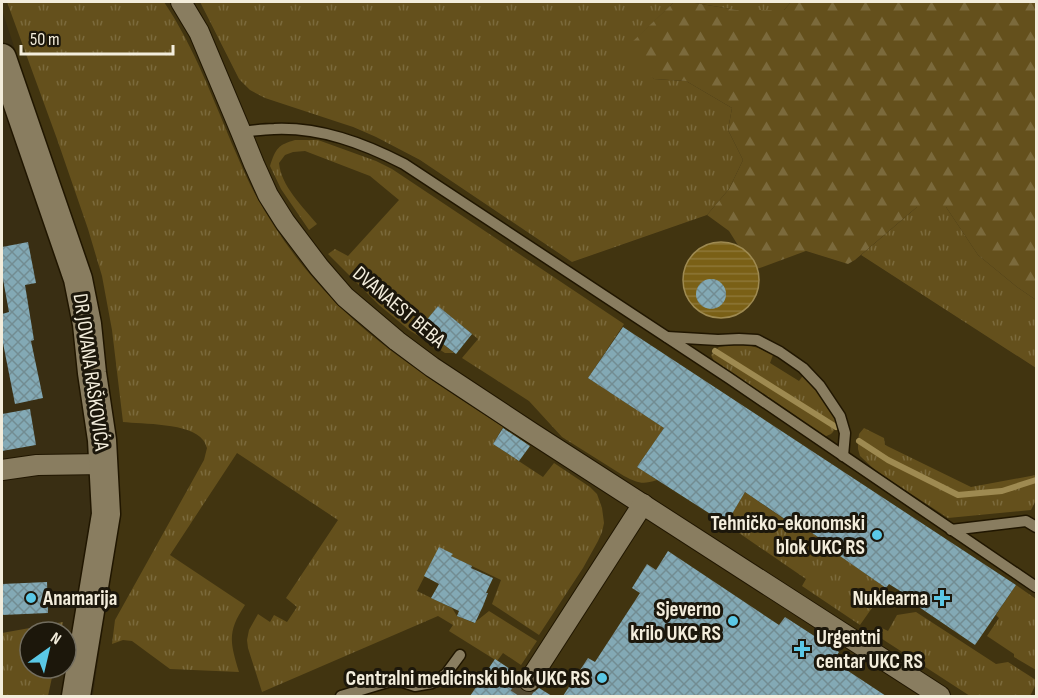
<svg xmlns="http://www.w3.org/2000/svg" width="1038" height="698" viewBox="0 0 1038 698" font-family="'Sofia Sans Condensed',sans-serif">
<defs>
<pattern id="grass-tufts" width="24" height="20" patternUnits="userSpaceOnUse" patternTransform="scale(1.5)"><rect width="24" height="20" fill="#64501c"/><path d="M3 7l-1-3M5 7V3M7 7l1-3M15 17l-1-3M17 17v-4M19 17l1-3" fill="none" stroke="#7b6a3c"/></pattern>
<pattern id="forest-firs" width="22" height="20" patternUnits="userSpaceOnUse" patternTransform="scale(1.5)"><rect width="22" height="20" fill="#64501c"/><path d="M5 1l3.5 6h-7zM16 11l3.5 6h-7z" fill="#7b6a3c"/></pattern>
<pattern id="water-rules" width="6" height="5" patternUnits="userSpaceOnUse" patternTransform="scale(1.5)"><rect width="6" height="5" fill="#7a6016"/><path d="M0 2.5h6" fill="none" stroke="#8d7737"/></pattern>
<pattern id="building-cross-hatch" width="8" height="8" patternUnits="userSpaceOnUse" patternTransform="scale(1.5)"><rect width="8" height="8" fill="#83a9b5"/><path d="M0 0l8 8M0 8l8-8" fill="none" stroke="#728c92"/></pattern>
</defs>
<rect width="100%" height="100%" fill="#392e13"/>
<polygon fill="#413410" points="2,2 200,2 239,79 376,137 420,160 572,262 707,215 729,231 739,247 757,268 806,251 848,264 855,260 861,255 1036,368 1036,696 93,696 116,534 77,239 2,10"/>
<g fill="url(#grass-tufts)">
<path d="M7,2H164C195,48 214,102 236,153C242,167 248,181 255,194C286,251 329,302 380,342C419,373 462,400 503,427L493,444L543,477L554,463L590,487L597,494L602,508L604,523L602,532L598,541L583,568L539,635L492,604L501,580L451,556L452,554L439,548L417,591L452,608L457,616L474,623L489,611L537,641L521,665L503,653L497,661L449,631L453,625L438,616L262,692L248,648L247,640L249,630L258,614L270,622L274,615L287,622L297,607L286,598L338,520L237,453L170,555L245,605C227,632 230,642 239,672L170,669L132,641L123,640L112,644L115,620L204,460L207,448C206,446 205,442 203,440C191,423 142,424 123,422L112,330L102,276L88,229L57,139Z"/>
<polygon points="200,2 674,2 630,45 654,79 686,81 732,108 728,130 743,160 729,189 707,215 572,262 420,160 376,137 353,127 265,98 250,90 239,79"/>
<polygon points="689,2 791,2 784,10 737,10"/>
<path d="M295,140H318L376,161L392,169L624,324L588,378L664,428L637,467L657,480C642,485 638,483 624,476L562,437L529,401L462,358L478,339L438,306L421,327L454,353H445L409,330L379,305L328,254L335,249L348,256L399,200L370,176L305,151L293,152L285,155L279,163C281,186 303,207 317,224L309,230L281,189L270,166C276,148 278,145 295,140Z"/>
<polygon points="917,207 946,207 978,255 1017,287 1036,300 1036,368 861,255"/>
<path d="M737,344C751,345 761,348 773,355L770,363L799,381L805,373C812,384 837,413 836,425C835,429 834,431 831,434L824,437L715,363L711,355L719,347Z"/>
<polygon points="864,428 884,438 885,445 971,487 1036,475 1036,500 1031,510 948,518 876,471 860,456 858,449 858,442 859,434"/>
<polygon points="745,492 794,526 798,523 828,544 827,547 886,588 860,625 802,586 806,579 726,524"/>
<polygon points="1016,585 1036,599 1036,670 1014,657 1014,654 987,636 999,618 996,615"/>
<polygon points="916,612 996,664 1008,662 1036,680 1036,684 1030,696 970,696 873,633 878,626 888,631 897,615"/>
<polygon points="63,622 61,632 30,632 30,668 54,668 48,696 2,696 2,633"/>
</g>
<polygon fill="url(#forest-firs)" points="674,2 689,2 737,10 784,10 791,2 1036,2 1036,300 1017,287 978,255 946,207 917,207 855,260 848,264 806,251 757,269 753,261 745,251 739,247 729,231 707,215 729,189 743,160 728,130 732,108 686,81 654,79 633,59 629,45"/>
<circle fill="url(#water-rules)" stroke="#9e8a51" stroke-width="1.5" cx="721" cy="280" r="38"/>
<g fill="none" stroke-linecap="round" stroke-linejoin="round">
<g stroke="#9e8a51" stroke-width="6">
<polyline points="715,351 836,427"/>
<polyline points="859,441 888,460 958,495 1002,491 1036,480"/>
</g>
</g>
<g fill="url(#building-cross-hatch)">
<polygon points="28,242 36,283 25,285 34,340 31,341 43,398 15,404 2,338 2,314 9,312 2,274 2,247"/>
<circle cx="711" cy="294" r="15"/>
<polygon points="438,306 472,334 456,354 421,327"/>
<polygon points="623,327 1016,585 975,645 919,607 921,604 889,584 886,588 827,547 828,544 798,523 795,526 745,492 726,524 637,467 664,428 588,378"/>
<polygon points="30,409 36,445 2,451 2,414"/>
<polygon points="503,428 530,446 519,461 493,444"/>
<polygon points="439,547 453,554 451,556 472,566 471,568 493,578 486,593 488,593 483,606 475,623 457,616 459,611 431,598 439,584 424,576"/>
<polygon points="668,551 779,625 785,617 839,652 833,661 886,696 563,696 588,658 595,662 640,593 632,588 647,564 656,570"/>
<polygon points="47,582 48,613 2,615 2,584"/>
<polygon points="495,659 519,675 517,681 518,686 522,691 529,693 534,692 539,688 552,696 470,696"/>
</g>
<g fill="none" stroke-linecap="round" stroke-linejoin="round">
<polyline stroke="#554b31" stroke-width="20" stroke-dasharray="20 10" stroke-linecap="butt" points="519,696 529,681"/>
<g stroke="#201600" stroke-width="13">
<g id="lane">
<path d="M241,132C252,131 263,129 274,129C320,127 363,143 404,164L729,378L1036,587"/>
<polyline points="667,337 718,340 739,339 757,340 780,352 803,368 820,386 840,416 845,433 843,456"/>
<polyline points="951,530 1026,521 1036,527"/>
<polyline points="341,696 391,681 403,682 415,686 432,683 446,674 460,655"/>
</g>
</g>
<g stroke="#201600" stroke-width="22">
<g id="street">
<polyline points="181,2 199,32 241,132 254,164 268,195 285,222 319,267 345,297 397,341 432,367 532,433 940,696"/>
<polyline points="2,470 37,465 104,464"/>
<polyline points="529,681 643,504"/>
</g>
</g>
<g stroke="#201600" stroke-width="31">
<polyline id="secondary" points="2,58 78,279 87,324 92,373 102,440 106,514 76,696"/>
</g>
<use href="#lane" stroke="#897d60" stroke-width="10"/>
<use href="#street" stroke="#897d60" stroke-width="20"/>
<use href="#secondary" stroke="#897d60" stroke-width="28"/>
</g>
<g fill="#5ac8e6" stroke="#1c170b" stroke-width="2">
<circle cx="877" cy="535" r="6"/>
<circle cx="31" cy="598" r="6"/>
<path d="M939 589h6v6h6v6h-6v6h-6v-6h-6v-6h6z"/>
<circle cx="733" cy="621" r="6"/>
<path d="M799 640h6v6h6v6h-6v6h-6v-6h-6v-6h6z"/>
<circle cx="602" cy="678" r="6"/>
</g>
<g text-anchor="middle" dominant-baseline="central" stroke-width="6" stroke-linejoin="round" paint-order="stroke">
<g font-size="21" fill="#f3eddc" stroke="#1c170b">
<text transform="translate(399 307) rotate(40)">DVANAEST BEBA</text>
<text transform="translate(91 372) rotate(82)">DR JOVANA RAŠKOVIĆA</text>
</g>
<g font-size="21" font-weight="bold" fill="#f3eddc" stroke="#1c170b" text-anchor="end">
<text x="865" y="523">Tehničko-ekonomski<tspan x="865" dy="24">blok UKC RS</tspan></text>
<text x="43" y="598" text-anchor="start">Anamarija</text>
<text x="928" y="598">Nuklearna</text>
<text x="721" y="609">Sjeverno<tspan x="721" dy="24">krilo UKC RS</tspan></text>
<text x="816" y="637" text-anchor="start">Urgentni<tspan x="816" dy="24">centar UKC RS</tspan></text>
<text x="590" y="678">Centralni medicinski blok UKC RS</text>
</g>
</g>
<rect width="1038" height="698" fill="none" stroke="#f3eddc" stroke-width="6"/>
<g transform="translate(48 650) rotate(34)"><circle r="28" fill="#1c170b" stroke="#726d5f" stroke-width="1.5"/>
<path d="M0-4.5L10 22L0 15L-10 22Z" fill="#5ac8e6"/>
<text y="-9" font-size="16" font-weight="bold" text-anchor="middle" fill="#f3eddc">N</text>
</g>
<path d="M21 45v9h152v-9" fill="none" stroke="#f3eddc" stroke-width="3"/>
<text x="30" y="45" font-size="18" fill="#f3eddc" stroke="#1c170b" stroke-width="4.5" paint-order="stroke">50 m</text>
</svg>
